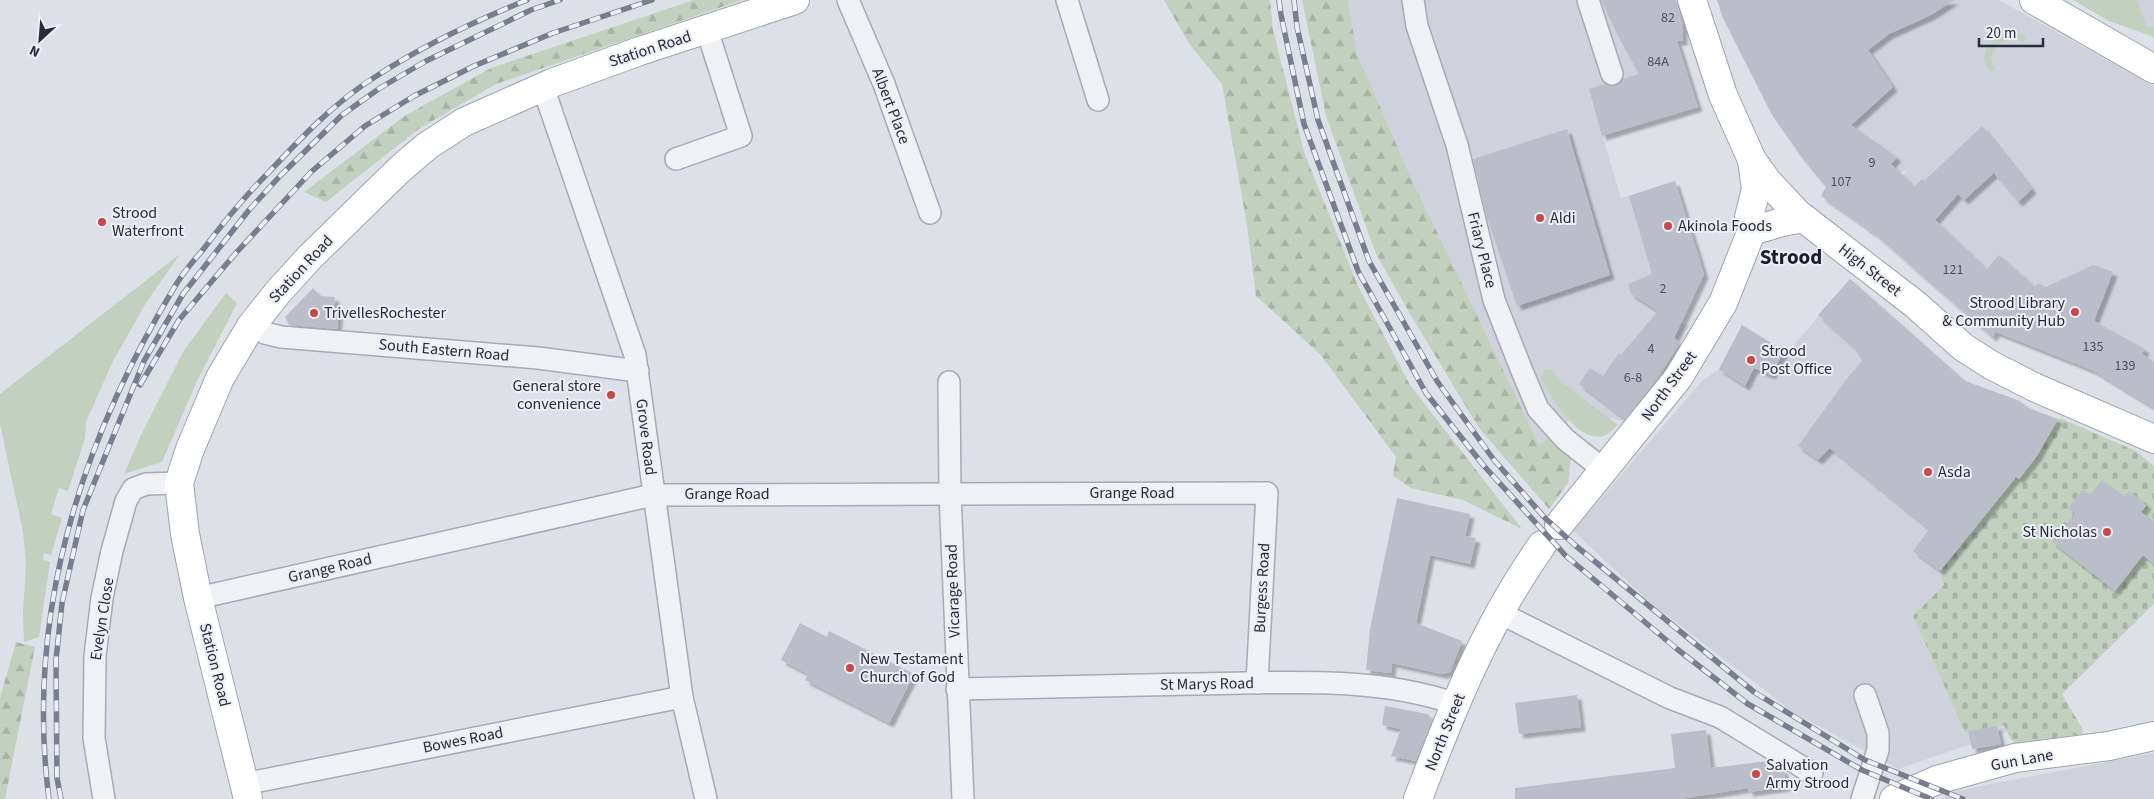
<svg xmlns="http://www.w3.org/2000/svg" width="2154" height="799" viewBox="0 0 2154 799" font-family="'Source Sans 3',sans-serif">
<defs>
<pattern id="forest-firs" width="22" height="20" patternUnits="userSpaceOnUse" patternTransform="scale(1.25)"><rect width="22" height="20" fill="#c1d0bf"/><path d="M5 1l3.5 6h-7zM16 11l3.5 6h-7z" fill="#a6b3a5"/></pattern>
<pattern id="cemetery-stones" width="16" height="16" patternUnits="userSpaceOnUse" patternTransform="scale(1.25)"><rect width="16" height="16" fill="#c1d0bf"/><path d="M2 7V4a2 2 0 0 1 4 0v3zM10 15v-3a2 2 0 0 1 4 0v3z" fill="#a6b3a5"/></pattern>
<filter id="shadow"><feDropShadow dx="4.5" dy="4.5" stdDeviation="1" flood-color="#0004"/></filter>
</defs>
<rect width="100%" height="100%" fill="#dde0e6"/>
<g fill="#d0d2db">
<polygon points="1348,0 1577,0 1589,37 1611,32 1595,0 1676,0 1683,25 1683,41 1678,42 1698,107 1603,137 1621,198 1675,181 1684,212 1681,322 1689,326 1680,343 1657,379 1623,421 1580,412 1539,446 1411,178 1357,54"/>
<polygon points="1717,0 1999,0 2154,86 2154,408 2092,370 1997,332 1992,337 1875,234 1900,179 1909,169 1837,206 1821,196 1826,187 1805,163 1774,117 1723,18"/>
<polygon points="2091,0 2154,0 2154,32"/>
<polygon points="1850,279 1965,381 2020,401 2033,410 2018,728 1898,769 1793,712 1653,605 1573,531 1701,382 1719,369 1742,325 1787,353"/>
<polygon points="2154,753 2154,799 1940,799 1955,792 1990,784"/>
</g>
<g fill="#c1d0bf">
<polygon points="2073,0 2137,0 2147,28 2154,26 2154,37 2109,21"/>
<path d="M2009,32L2021,33L2026,37L2023,42L2011,38L1996,45L1991,59L1995,71H1989C1976,54 1992,35 2009,32Z"/>
<polygon points="180,254 146,303 113,361 86,422 85,438 68,491 59,488 51,514 62,518 51,555 44,553 43,560 50,562 39,637 24,642 23,611 26,565 23,532 0,424 0,394"/>
<polygon points="226,293 237,303 197,381 162,462 124,474 141,435 183,352"/>
<path d="M1545,369L1553,370V373L1561,382L1618,425C1615,428 1610,433 1606,435C1580,447 1551,397 1541,379Z"/>
</g>
<g fill="url(#forest-firs)">
<polygon points="694,0 742,0 496,84 420,128 326,202 304,192 406,115 491,68"/>
<polygon points="1164,0 1270,0 1273,30 1304,152 1358,286 1410,385 1522,529 1463,500 1411,488 1393,476 1396,457 1320,354 1256,296 1247,225 1222,84 1190,45"/>
<polygon points="1302,0 1348,0 1357,54 1411,178 1539,445 1548,438 1571,457 1568,483 1549,509 1479,428 1410,314 1376,254 1326,116"/>
<polygon points="16,642 35,647 5,799 0,799 0,698"/>
</g>
<polygon fill="url(#cemetery-stones)" points="2058,419 2062,419 2136,451 2154,466 2154,604 2062,694 2082,728 2083,734 2015,743 2010,738 2004,725 1965,732 1913,616 1944,585 1940,571 2009,470 2019,479"/>
<g fill="#bbbec9" filter="url(#shadow)">
<polygon points="1601,0 1676,0 1683,25 1683,41 1677,41 1698,107 1602,136 1589,89 1605,84 1615,86 1623,79 1639,74 1618,36"/>
<polygon points="1717,0 1954,0 1931,15 1889,34 1868,50 1893,87 1851,125 1897,157 1891,164 1914,187 1922,179 1924,181 1982,126 2032,189 2018,202 1994,173 1964,200 1958,194 1935,220 1987,269 1999,255 2035,287 2038,283 2046,287 2093,265 2113,272 2094,321 2145,349 2142,354 2154,362 2154,408 2092,370 1996,332 1992,337 1875,234 1821,196 1826,187 1802,157 1772,115 1723,18"/>
<polygon points="1567,129 1610,275 1517,306 1487,218 1473,159"/>
<polygon points="1675,181 1704,274 1674,338 1680,343 1656,380 1625,419 1579,384 1590,368 1603,376 1619,353 1621,355 1658,311 1631,294 1628,284 1652,274 1629,196"/>
<polygon points="1850,279 1965,381 2020,401 2018,404 2058,419 2037,456 2019,479 2016,477 1940,571 1913,551 1929,529 1830,448 1818,460 1798,446 1845,381 1862,361 1855,348 1818,315"/>
<polygon points="313,288 320,296 335,297 334,309 339,309 337,329 289,325 285,317"/>
<polygon points="1742,325 1784,351 1771,375 1754,368 1745,386 1719,369"/>
<polygon points="2102,480 2124,497 2129,491 2147,505 2141,512 2154,522 2154,564 2143,555 2115,591 2052,542 2075,513 2068,508 2083,489 2090,495"/>
<polygon points="1397,498 1470,514 1465,536 1476,538 1470,564 1430,555 1416,623 1462,641 1450,672 1442,674 1392,663 1391,673 1366,670 1370,629"/>
<polygon points="800,623 827,637 829,631 914,674 889,723 805,680 808,674 781,660"/>
<polygon points="1577,695 1581,727 1519,734 1515,703"/>
<polygon points="1385,706 1428,714 1432,721 1416,761 1391,756 1401,729 1382,725"/>
<polygon points="1997,726 2001,744 1972,749 1968,731"/>
<polygon points="1706,730 1711,768 1768,761 1784,771 1786,787 1749,792 1748,788 1679,799 1515,799 1515,788 1675,768 1671,734"/>
</g>
<g fill="none" stroke-linecap="round" stroke-linejoin="round">
<g stroke="#a7aab3" stroke-width="24">
<g id="minor">
<polyline points="848,0 884,84 930,213"/>
<polyline points="1067,0 1098,100"/>
<polyline points="1413,0 1417,26 1457,145 1494,300 1522,371 1538,409 1565,439 1604,470"/>
<polyline points="1588,0 1612,74"/>
<polyline points="543,87 635,355 682,697 706,799"/>
<polyline points="676,159 741,136 707,30"/>
<polyline points="251,326 265,333 281,337 538,358 638,371"/>
<polyline points="949,382 950,494 963,799"/>
<polyline points="198,598 653,495 1267,493 1257,683"/>
<polyline points="1498,612 1670,698 1720,717 1812,773"/>
<path d="M957,689C1035,687 1114,686 1192,684C1279,683 1373,675 1456,704"/>
<polyline points="244,784 682,697"/>
<polyline points="104,799 94,738 95,656 102,598 112,551 126,501 133,489 146,484 179,483"/>
<polyline points="1862,799 1878,750 1878,733 1865,695"/>
</g>
</g>
<g stroke="#9da3b1" stroke-width="30">
<g id="major">
<polyline points="1692,0 1723,95 1752,160 1767,181 1798,214 1916,305 1963,347 1991,365 2034,387 2154,439"/>
<polyline points="2034,0 2154,69"/>
<path d="M1752,230C1771,227 1783,219 1804,219"/>
<polyline points="1559,525 1678,378 1723,303 1752,230 1749,217 1756,189 1752,160"/>
<polyline points="248,799 198,598 185,534 179,483 190,449 220,378 251,326 279,291 309,258 399,170 427,146 464,122 552,83 640,51 795,0"/>
<path d="M1418,799C1451,711 1487,622 1542,545"/>
<polyline points="1894,799 1937,780 2015,758 2109,746 2154,736"/>
</g>
</g>
<use href="#minor" stroke="#f0f1f5" stroke-width="21"/>
<use href="#major" stroke="#fff" stroke-width="28"/>
<g stroke="#787e8f" stroke-width="5.5">
<g id="rail">
<polyline points="1279,0 1281,15 1304,124 1358,271 1426,393 1484,466 1566,556 1677,649 1748,704 1862,770 1931,799"/>
<polyline points="1294,0 1297,27 1318,120 1369,261 1437,381 1494,460 1545,518 1576,546 1754,692 1865,760 1963,799"/>
<polyline points="140,385 179,320 235,254 311,172 365,126 414,96 474,66 553,33 652,0"/>
<path d="M49,799C25,614 81,440 177,283C184,272 193,261 202,251C223,223 245,196 270,171C302,137 335,102 375,77C422,46 475,21 527,0"/>
<polyline points="61,799 57,778 56,660 62,603 83,510 144,361 183,294 249,210 281,175 342,115 380,88 426,61 531,10 560,0"/>
</g>
</g>
<use href="#rail" stroke="#edeff4" stroke-width="4" stroke-dasharray="11" stroke-linecap="butt"/>
</g>
<g fill="#c6484b" stroke="#edeff4" stroke-width="2">
<circle cx="1540" cy="218" r="5"/>
<circle cx="102" cy="222" r="5"/>
<circle cx="1668" cy="226" r="5"/>
<circle cx="2075" cy="312" r="5"/>
<circle cx="314" cy="313" r="5"/>
<circle cx="1751" cy="360" r="5"/>
<circle cx="611" cy="395" r="5"/>
<circle cx="1928" cy="472" r="5"/>
<circle cx="2107" cy="532" r="5"/>
<circle cx="850" cy="668" r="5"/>
<circle cx="1756" cy="774" r="5"/>
</g>
<g text-anchor="middle" dominant-baseline="central" stroke-width="4" stroke-linejoin="round" paint-order="stroke">
<g font-size="14" fill="#4d505f">
<text x="1668" y="18">82</text>
<text x="1658" y="62">84A</text>
<text x="1872" y="163">9</text>
<text x="1841" y="182">107</text>
<text x="1953" y="270">121</text>
<text x="1663" y="289">2</text>
<text x="2093" y="347">135</text>
<text x="1651" y="349">4</text>
<text x="2125" y="366">139</text>
<text x="1633" y="378">6-8</text>
</g>
<g font-size="16" fill="#282c3c" stroke="#edeff4">
<text transform="translate(650 49) rotate(-18)">Station Road</text>
<text transform="translate(891 106) rotate(69)">Albert Place</text>
<text transform="translate(1482 250) rotate(76)">Friary Place</text>
<text transform="translate(301 269) rotate(-47)">Station Road</text>
<text transform="translate(1870 270) rotate(38)">High Street</text>
<text transform="translate(444 350) rotate(5)">South Eastern Road</text>
<text transform="translate(1669 386) rotate(-54)">North Street</text>
<text transform="translate(646 437) rotate(83)">Grove Road</text>
<text x="1132" y="493">Grange Road</text>
<text x="727" y="494">Grange Road</text>
<text transform="translate(330 568) rotate(-13)">Grange Road</text>
<text transform="translate(1262 588) rotate(-87)">Burgess Road</text>
<text transform="translate(953 591) rotate(-92)">Vicarage Road</text>
<text transform="translate(102 619) rotate(-81)">Evelyn Close</text>
<text transform="translate(215 665) rotate(76)">Station Road</text>
<text transform="translate(1207 684) rotate(-1)">St Marys Road</text>
<text transform="translate(1445 732) rotate(-68)">North Street</text>
<text transform="translate(463 740) rotate(-11)">Bowes Road</text>
<text transform="translate(2022 760) rotate(-10)">Gun Lane</text>
</g>
<g font-size="16" fill="#282c3c" stroke="#edeff4" text-anchor="start">
<text x="112" y="213">Strood<tspan x="112" dy="18">Waterfront</tspan></text>
<text x="1550" y="218">Aldi</text>
<text x="1678" y="226">Akinola Foods</text>
<text x="2065" y="303" text-anchor="end">Strood Library<tspan x="2065" dy="18">&amp; Community Hub</tspan></text>
<text x="324" y="313">TrivellesRochester</text>
<text x="1761" y="351">Strood<tspan x="1761" dy="18">Post Office</tspan></text>
<text x="601" y="386" text-anchor="end">General store<tspan x="601" dy="18">convenience</tspan></text>
<text x="1938" y="472">Asda</text>
<text x="2097" y="532" text-anchor="end">St Nicholas</text>
<text x="860" y="659">New Testament<tspan x="860" dy="18">Church of God</tspan></text>
<text x="1766" y="765">Salvation<tspan x="1766" dy="18">Army Strood</tspan></text>
</g>
<g font-size="21" font-weight="bold" fill="#1a1e2d" stroke="#edeff4">
<text x="1791" y="257">Strood</text>
</g>
</g>
<g transform="translate(40 40) rotate(206)" stroke="#edeff4" stroke-width="4" paint-order="stroke">
<path d="M0-4L9 19L0 12L-9 19Z" fill="#282c3c"/>
<text y="-8" font-size="14" font-weight="bold" text-anchor="middle" fill="#282c3c">N</text>
</g>
<path d="M1979 38v8h64v-8" fill="none" stroke="#282c3c" stroke-width="2.5"/>
<text x="1986" y="38" font-size="15" fill="#282c3c" stroke="#edeff4" stroke-width="4" paint-order="stroke">20 m</text>
</svg>
